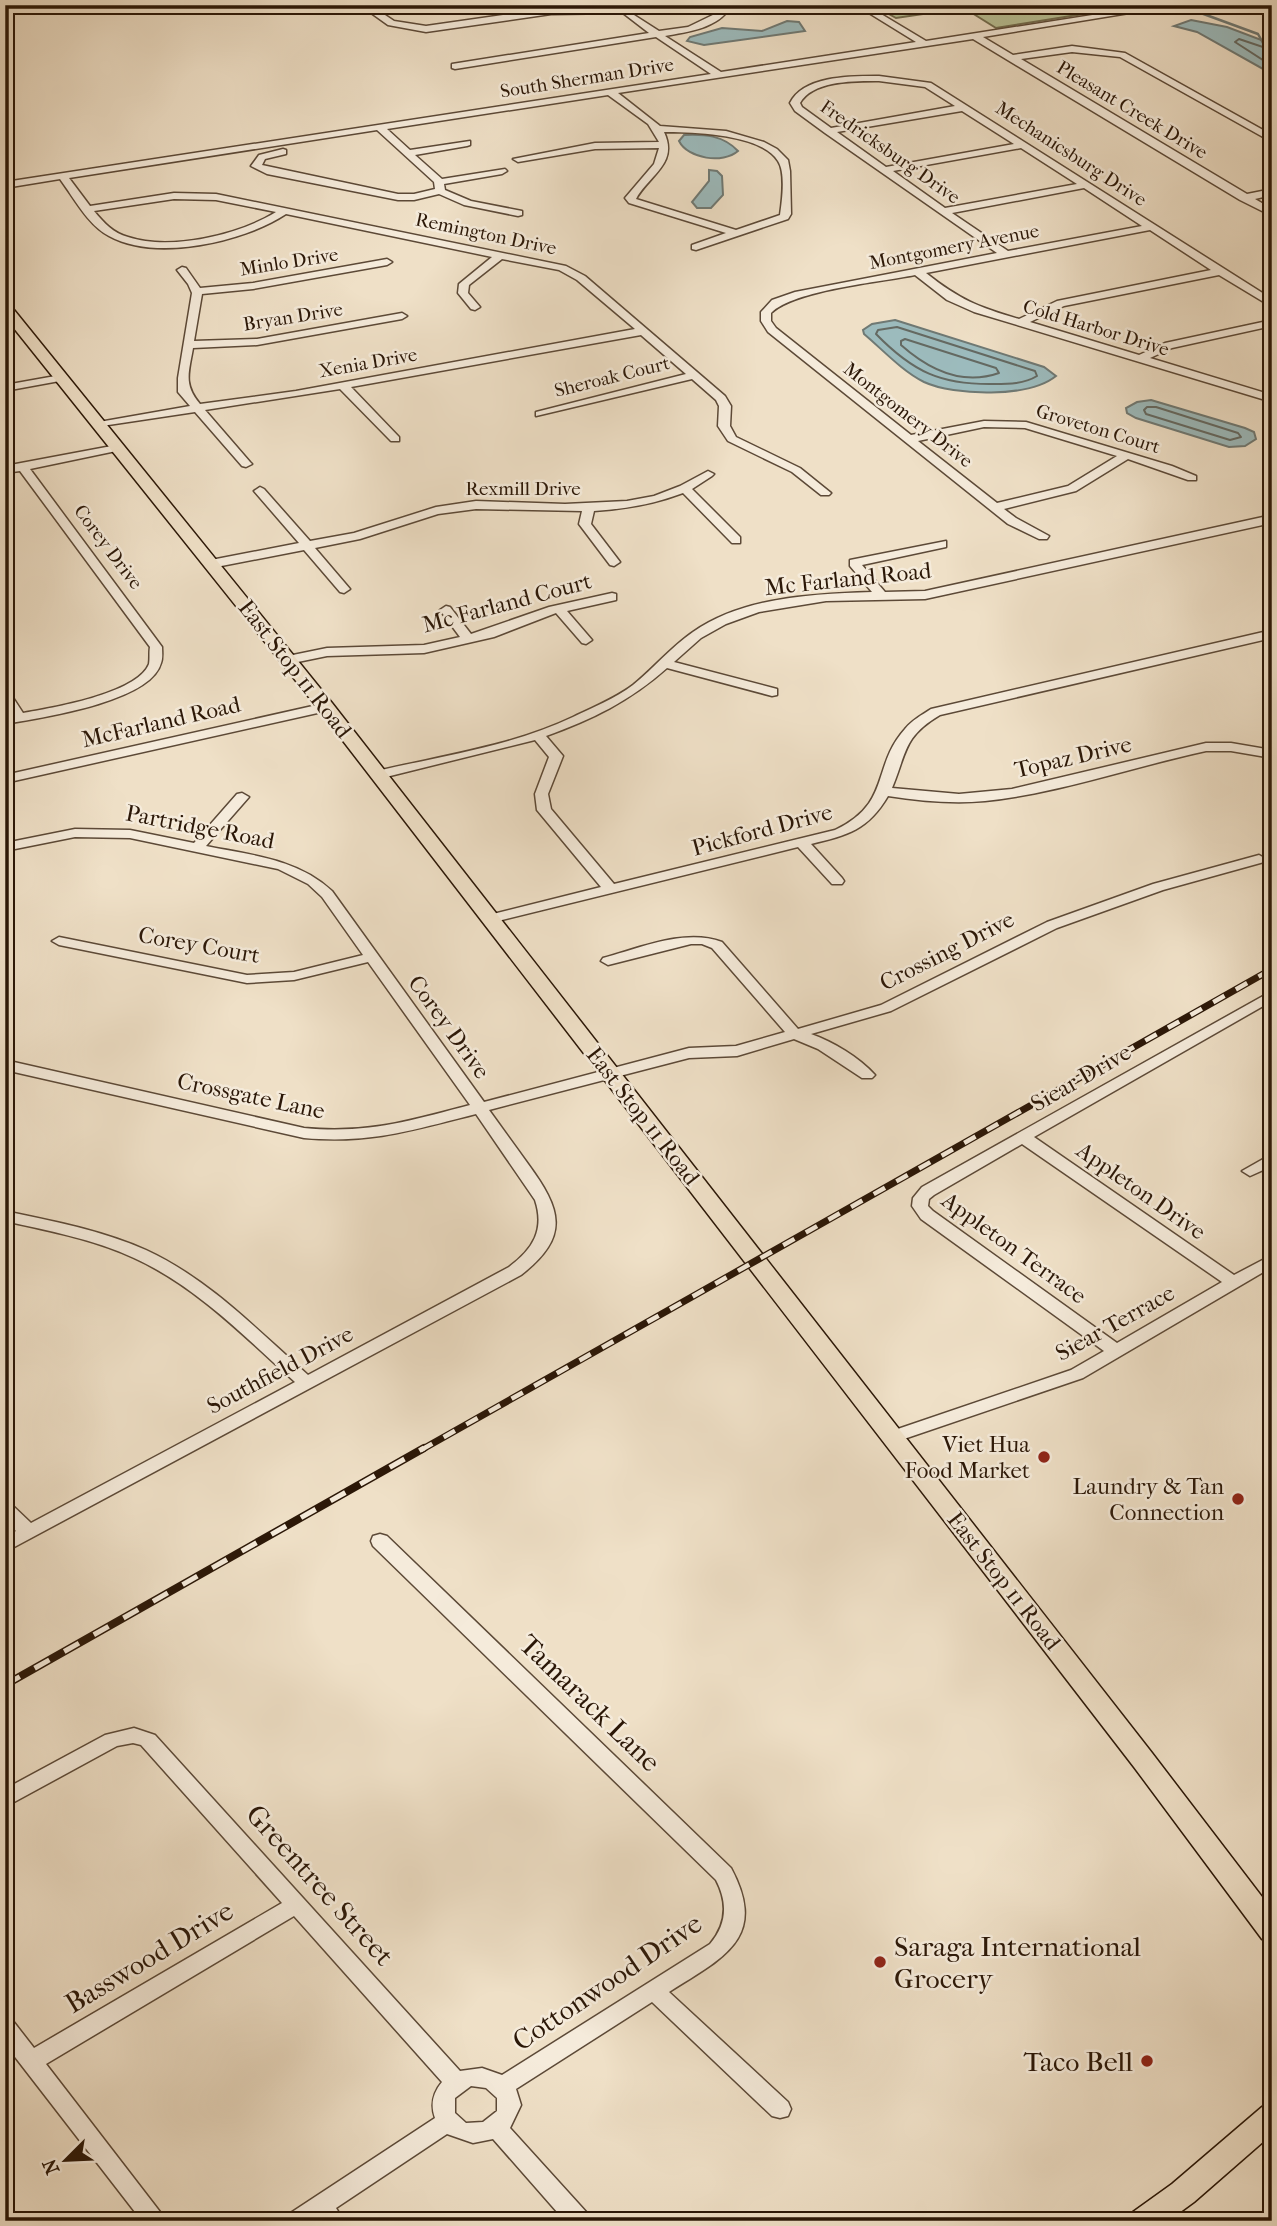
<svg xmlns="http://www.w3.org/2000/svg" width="1277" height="2226" viewBox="0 0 1277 2226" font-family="'IM FELL French Canon',serif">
<rect width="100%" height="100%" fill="#efe0c7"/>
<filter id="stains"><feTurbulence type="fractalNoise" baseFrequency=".00286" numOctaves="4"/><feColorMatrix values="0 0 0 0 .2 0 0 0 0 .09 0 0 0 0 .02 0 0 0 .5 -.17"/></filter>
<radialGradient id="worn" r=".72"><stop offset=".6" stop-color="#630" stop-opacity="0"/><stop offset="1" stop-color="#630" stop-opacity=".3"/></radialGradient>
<polygon fill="#b9c296" stroke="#726c4e" stroke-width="2" points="873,5 1140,5 996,28 964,8 896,18"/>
<g fill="#9cbbbd" stroke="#6f7974" stroke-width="2">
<polygon points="1191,20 1227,27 1272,44 1272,74 1197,32 1174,26"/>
<polygon points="787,21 799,22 805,31 704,45 687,41 690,37 722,28 762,31"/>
<path d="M684,135C704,134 723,135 738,151C723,164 688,159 679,141Z"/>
<polygon points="709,170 717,171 722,176 723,195 711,208 697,208 692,202 709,181"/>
<path d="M895,320L1044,367L1056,376C1029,398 954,396 924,382C902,371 883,350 864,334L863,330L872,324Z"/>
<polygon points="1151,400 1245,428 1254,432 1256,439 1245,446 1229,447 1136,418 1127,413 1126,408 1137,402"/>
</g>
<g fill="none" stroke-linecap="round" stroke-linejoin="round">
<g stroke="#646962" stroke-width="2">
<polyline points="1272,50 1239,39 1235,42 1272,66"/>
<path d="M897,327L1035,371L1037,376C1024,384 1009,384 994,384C941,385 913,372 876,334L878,330Z"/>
<path d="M905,339L996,368L999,373C962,386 928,369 901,345V341Z"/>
<polygon points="1147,407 1156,407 1238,433 1241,437 1230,440 1146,414 1144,410"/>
</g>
<polyline stroke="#6f7974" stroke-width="2.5" points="1179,5 1258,34 1263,43"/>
<g stroke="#5c4937" stroke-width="3">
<g id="minor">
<path d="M360,5H370L394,21L426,26L551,8L630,5L634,15L659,31L688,27L719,12L723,5H731C721,28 687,32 665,36L721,72L916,42L856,5H866L926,41L1156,5H1178L983,37L1013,55L1072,46L1125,53L1272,135V142L1120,57L1072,52L1021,59L1247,194L1272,189V195L1255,199L1272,209V216L1240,200L973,39L618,93L660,126L726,131L764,142L777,149L788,160L790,171L791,214L788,219L696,250L692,249V245L726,233L629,203L625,198L654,164L659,148L595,149L518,162L513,159L595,143L659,142L648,124L608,95L387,129L410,150L470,141V145L467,146L415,155L442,179L505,169L507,171L502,174L444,184L445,190L471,201L522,211V215L518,216L464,205L439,194L414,200H398L267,174L251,166L259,155L283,149L286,150V154L265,159L262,165L398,194H414L435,189L434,182L377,130L69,178L90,206L174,193L216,194L566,266L585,276L725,396L731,406L730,426L736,437L800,468L831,493L829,495H821L792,472L728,441L718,426L719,406L716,400L692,379L536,416V412L686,374L641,335L351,387L399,437V441H391L340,389L205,410L250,462L252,464L246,467L242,466L195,412L95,427L93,425L99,422L190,406L178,392V378L192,293L188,284L177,270L182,267L186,268L200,288L253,283L387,259L392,262L387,265L253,289L202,294L194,341L257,339L402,313L407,316L402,319L257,345L193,348C189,372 183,384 200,404L296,391L635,329L577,280L559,270L502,259L469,285L468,293L480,307L475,310L471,309L458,293L459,284L492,257L286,214C244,242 156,262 109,236C88,225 74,198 60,179L5,188V182L711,74L656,37L455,69L452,68V64L649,33L623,13L551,14L426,32L388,25ZM664,132C692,132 762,134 778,161C786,173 782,201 780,215L736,230L636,199C649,175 679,164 664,132ZM174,199L216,200L276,212C239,235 170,251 128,237C113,233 104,223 94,211Z"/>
<path d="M879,76L931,83L1272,299V307L1219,275L1064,306L1030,322L1139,355L1165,343L1272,320V326L1172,348L1150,358L1272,395V402L974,312L947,300L915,275C881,282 794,290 771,313V321L776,328L911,435L984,421L1026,422L1172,466L1196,476V480H1188L1128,459L1076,491L1004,509L1016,518L1049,536L1047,539H1039L1008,524L768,332L761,321V312L772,300L795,292L997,253L825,133L795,111L790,103C804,75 853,76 879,76ZM879,81L925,87L955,106L831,128L802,107L800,103C813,80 856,81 879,81ZM962,111L1014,144L886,167L837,132ZM1021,148L1077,184L945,208L893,171ZM1084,188L1142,226L1008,251L952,213ZM1150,230L1211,270L1057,301L1019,319C978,307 960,300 926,273ZM984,427L1025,428L1117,456L1068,486L997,503L918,441Z"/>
<polygon points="61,375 65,376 65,380 5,391 5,385"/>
<path d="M117,445L123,448L121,450L30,469L162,647C162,652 163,658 161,663C151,702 40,718 5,724V716L11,715L5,706V692L10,693L23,713C51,708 137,694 149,664C150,659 149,652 150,647L20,471L5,473V466Z"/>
<path d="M708,471L714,474L712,476L692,489L740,537V543H732L683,493C654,504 625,509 594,511L591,524L620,562L614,566L610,565L579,524L582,511L476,509L438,514L360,539L315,548L350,589L344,593L340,592L304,550L211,568L205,564L211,560L299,543L254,491L260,487L264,489L310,541L354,533L436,507L476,501L565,504L627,501L654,496L680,486Z"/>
<path d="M1272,515V523L925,599L826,601L759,612L726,624L701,638L674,662L777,689V695L772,696L667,668C630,701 591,720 546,736L563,756L548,794L551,809L614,884L835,830C892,803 871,767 905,729C912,720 922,715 931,709L1272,630V638L940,715C903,737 907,752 892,788L959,794L1012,789L1206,743H1231L1272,750V758L1231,751H1206C1132,767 1060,793 985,801C953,804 920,801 888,796C868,830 848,835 811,844L842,878L844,881L842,884H832L798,847L490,923L485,922L483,919L485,916L601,887L537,810L535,794L549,757L535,740L378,779L371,775L373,772C439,756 510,747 573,717C592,708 616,698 633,685C654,668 671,647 693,632C743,597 813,594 872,592L850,566V560L946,541V547L862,565L885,592L925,591Z"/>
<polygon points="612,593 616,594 616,600 567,611 592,640 586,644 582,643 556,613 494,637 424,653 327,656 288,664 282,660 283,657 327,648 424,645 460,637 440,610 446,606 450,607 471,634 549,607"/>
<polygon points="326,703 331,704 331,710 5,783 5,775"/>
<path d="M242,793L249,797L206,846C251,855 298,859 332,891L484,1102L689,1048L736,1046L785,1032L712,948L702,944H691L608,965L601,961L603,958C640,948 685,928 722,942L798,1029L881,1005L1047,922L1153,884L1259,855L1266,859L1264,862L1163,890L1057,928L891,1011L811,1034C833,1042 859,1057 875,1075L872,1078H862L818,1049L794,1039L737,1056L689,1058L489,1110C502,1128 515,1146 528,1164C561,1209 571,1236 521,1275L5,1552V1537L16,1531L5,1520V1503L11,1504L31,1523L295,1382C245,1337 196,1286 134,1258C93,1239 49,1231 5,1221V1211C52,1221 101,1230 146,1250C209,1279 257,1330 308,1375L509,1267C533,1249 545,1230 535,1200L476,1114C413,1130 370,1144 304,1138L5,1070V1060L304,1128C368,1134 409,1121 470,1105L368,962L294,980L247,983L59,945L52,941L59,937L247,975L294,972L363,955L322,897L308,884L278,869L130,838L75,837L5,851V843L75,829L130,830L194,843L237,794Z"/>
<path d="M1272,991V1001L1034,1137L1234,1275L1272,1255V1267L1083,1378L898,1441H886L883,1437L886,1433L1071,1370L1104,1351L921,1219L912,1206L913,1198L922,1187ZM1022,1144L1222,1282L1117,1343L933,1211L928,1206L929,1199L934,1195Z"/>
<polygon points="1272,1154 1272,1166 1250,1176 1242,1171"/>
<path d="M380,1534L387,1536L731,1868C769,1939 722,1958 669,1992L788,2102L791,2109L788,2116L780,2118L772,2116L652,2002L516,2089L521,2105L510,2128L588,2214L591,2221H565L493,2139L473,2143L447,2134L336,2208L344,2221H286L289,2214L435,2118C430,2104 433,2093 442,2082L294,1916L46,2064L167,2221H142L5,2044V2018L13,2021L34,2048L282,1903L141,1745L133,1743L117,1746L5,1807V1789L105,1735L134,1728L155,1735L460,2071L482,2068L502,2075L710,1944C727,1924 728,1903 716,1880L373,1546L371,1541L373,1536ZM471,2086L486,2088L497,2098V2111L483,2122L466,2123L455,2113V2098Z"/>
</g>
</g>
<g stroke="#2b1707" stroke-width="3">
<g id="major">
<polygon points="5,304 10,305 332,703 1152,1753 1272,1910 1272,1942 1262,1939 1134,1767 320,711 5,317"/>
<polygon points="1272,2103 1272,2134 1194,2202 1168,2221 1129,2221 1133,2212 1172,2184 1262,2107"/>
</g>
</g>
<use href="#minor" fill="#f5ebdb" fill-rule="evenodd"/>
<use href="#major" fill="#efe0c7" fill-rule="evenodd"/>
<g stroke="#2b1707" stroke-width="7">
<polyline id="rail-far1" points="421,1450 1272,969"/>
</g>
<g stroke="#2b1707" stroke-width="8">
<polyline id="rail" points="5,1685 424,1448"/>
</g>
<use href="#rail-far1" stroke="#f5ebdb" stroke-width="4.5" stroke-dasharray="13" stroke-linecap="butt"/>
<use href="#rail" stroke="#f5ebdb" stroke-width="5" stroke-dasharray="17" stroke-linecap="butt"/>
</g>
<g fill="#8f2418" stroke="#f5ebdb" stroke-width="2.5">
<circle cx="1044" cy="1457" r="7"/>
<circle cx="1238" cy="1499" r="7"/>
<circle cx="880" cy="1962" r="7"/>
<circle cx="1147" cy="2061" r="7"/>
</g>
<g text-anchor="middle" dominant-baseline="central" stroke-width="5" stroke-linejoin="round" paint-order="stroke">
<g font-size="19" fill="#2b1707" stroke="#f5ebdb">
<text transform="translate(587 78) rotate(-9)">South Sherman Drive</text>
<text transform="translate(1132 110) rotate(31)">Pleasant Creek Drive</text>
<text transform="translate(890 152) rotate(35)">Fredricksburg Drive</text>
<text transform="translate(1071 154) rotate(33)">Mechanicsburg Drive</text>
<text transform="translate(486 234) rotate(12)">Remington Drive</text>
<text transform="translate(954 247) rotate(-11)">Montgomery Avenue</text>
<text transform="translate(289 262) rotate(-9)">Minlo Drive</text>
<text transform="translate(293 317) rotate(-9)">Bryan Drive</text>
<text transform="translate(1096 328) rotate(17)">Cold Harbor Drive</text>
<text transform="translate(368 363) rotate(-10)">Xenia Drive</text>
<text transform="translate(612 377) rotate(-14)">Sheroak Court</text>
<text transform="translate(908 415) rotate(38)">Montgomery Drive</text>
<text transform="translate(1098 429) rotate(17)">Groveton Court</text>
<text x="523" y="489">Rexmill Drive</text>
<text transform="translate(108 547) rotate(53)">Corey Drive</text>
</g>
<g font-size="23" fill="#2b1707" stroke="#f5ebdb">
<text transform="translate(848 579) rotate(-6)">Mc Farland Road</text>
<text transform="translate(507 603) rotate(-15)">Mc Farland Court</text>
<text transform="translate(295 669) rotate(52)">East Stop 11 Road</text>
<text transform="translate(161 722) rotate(-13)">McFarland Road</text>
<text transform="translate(1073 757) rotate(-13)">Topaz Drive</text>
<text transform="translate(200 827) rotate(11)">Partridge Road</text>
<text transform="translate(762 830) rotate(-15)">Pickford Drive</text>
<text transform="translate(199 945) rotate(10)">Corey Court</text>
<text transform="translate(947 951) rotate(-27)">Crossing Drive</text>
<text transform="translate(449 1027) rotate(54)">Corey Drive</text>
<text transform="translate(1081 1078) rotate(-30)">Siear Drive</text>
<text transform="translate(251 1096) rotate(12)">Crossgate Lane</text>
<text transform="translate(643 1116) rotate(52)">East Stop 11 Road</text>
<text transform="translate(1141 1191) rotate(35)">Appleton Drive</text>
<text transform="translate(1014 1248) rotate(36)">Appleton Terrace</text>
<text transform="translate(1115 1323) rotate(-29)">Siear Terrace</text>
<text transform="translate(280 1370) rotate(-28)">Southfield Drive</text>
<text transform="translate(1004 1581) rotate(52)">East Stop 11 Road</text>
</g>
<g font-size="23" fill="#2b1707" stroke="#f5ebdb" text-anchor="end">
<text x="1030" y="1444">Viet Hua<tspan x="1030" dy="26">Food Market</tspan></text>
<text x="1224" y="1486">Laundry &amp; Tan<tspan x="1224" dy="26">Connection</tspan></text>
</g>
<g font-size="28" fill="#2b1707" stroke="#f5ebdb">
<text transform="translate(590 1703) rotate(44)">Tamarack Lane</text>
<text transform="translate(320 1885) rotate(48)">Greentree Street</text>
<text transform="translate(149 1957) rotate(-31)">Basswood Drive</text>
<text transform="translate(607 1982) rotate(-34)">Cottonwood Drive</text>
</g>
<g font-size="28" fill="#2b1707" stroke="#f5ebdb" text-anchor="start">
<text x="894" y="1946">Saraga International<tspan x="894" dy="32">Grocery</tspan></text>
<text x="1133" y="2061" text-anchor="end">Taco Bell</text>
</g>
</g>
<rect width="1277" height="2226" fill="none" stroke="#efe0c7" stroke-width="28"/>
<rect x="7" y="7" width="1263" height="2212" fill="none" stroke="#2b1707" stroke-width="3.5"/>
<rect x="14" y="14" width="1249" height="2198" fill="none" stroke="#2b1707" stroke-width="2"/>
<g transform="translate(66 2160) rotate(246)" stroke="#f5ebdb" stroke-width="5" paint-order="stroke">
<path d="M0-5L12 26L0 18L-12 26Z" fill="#2b1707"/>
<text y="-10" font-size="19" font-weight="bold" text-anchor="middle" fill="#2b1707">N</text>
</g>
<rect width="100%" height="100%" filter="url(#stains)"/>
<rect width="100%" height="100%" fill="url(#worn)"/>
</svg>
